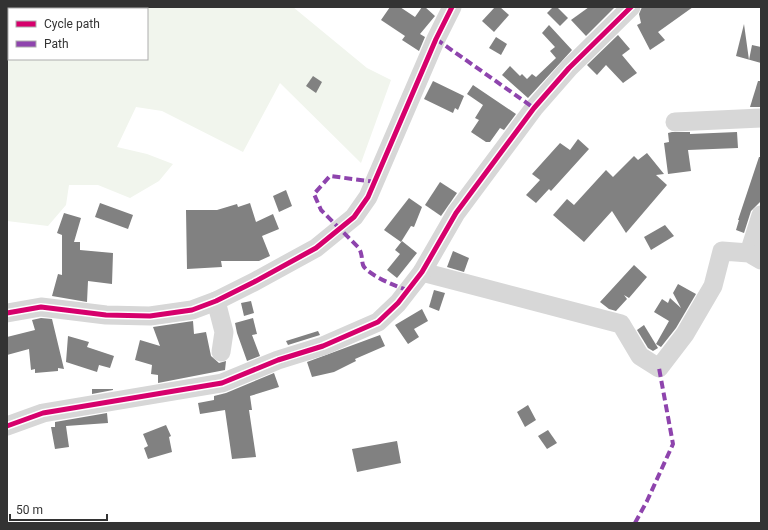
<svg xmlns="http://www.w3.org/2000/svg" width="768" height="530" viewBox="0 0 768 530" font-family="Roboto,sans-serif">
<rect width="100%" height="100%" fill="#fff"/>
<path fill="#f1f5ed" fill-rule="evenodd" d="M7,7H293L367,68L391,80L361,163L280,83L243,152L162,111L136,107L117,147L147,154L173,164L159,181L130,198L98,185H69L66,205L48,226L7,221ZM9,9H147V59H9Z"/>
<g fill="#818181">
<polygon points="390,7 400,7 415,17 422,7 425,7 435,16 420,34 425,37 419,51 402,40 405,36 381,20"/>
<polygon points="495,7 500,7 509,15 494,32 482,21"/>
<polygon points="553,7 557,7 568,18 560,26 547,13"/>
<polygon points="589,7 615,7 586,36 571,20"/>
<polygon points="642,7 693,7 658,32 665,40 650,50 637,25 641,23 639,14"/>
<polygon points="744,24 749,60 752,45 761,47 761,63 736,56"/>
<polygon points="549,25 572,50 528,98 502,75 510,66 520,76 522,74 527,79 532,74 536,77 556,58 550,51 555,47 542,33"/>
<polygon points="618,35 630,49 622,55 637,73 623,83 606,65 597,75 587,65"/>
<polygon points="496,37 507,44 501,55 489,48"/>
<polygon points="313,76 322,82 316,93 306,86"/>
<polygon points="433,81 464,96 458,110 455,108 453,113 424,99"/>
<polygon points="758,81 761,81 761,107 750,107"/>
<polygon points="473,85 516,114 504,130 500,128 490,142 486,142 471,132 479,120 475,118 483,105 467,94"/>
<polygon points="672,132 690,132 690,134 737,132 738,148 688,150 691,171 668,174 664,143 669,142 668,133"/>
<polygon points="578,139 589,149 551,191 549,189 536,203 526,195 540,180 532,174 560,143 570,150"/>
<polygon points="647,153 664,174 656,175 667,185 626,233 612,211 584,242 553,215 567,199 574,205 606,170 613,177 634,156 638,160"/>
<polygon points="759,157 761,157 761,201 751,211 744,233 736,230 739,220 738,220"/>
<polygon points="440,182 457,193 441,216 425,205"/>
<polygon points="286,190 292,206 279,212 273,196"/>
<polygon points="409,198 422,207 414,227 411,226 401,242 384,230"/>
<polygon points="100,203 133,215 128,229 95,217"/>
<polygon points="250,203 256,222 273,214 279,229 262,236 270,256 259,261 221,261 222,267 187,269 186,210 217,210 237,204 238,207"/>
<polygon points="64,213 81,218 74,242 80,242 80,250 113,253 112,284 88,281 87,302 52,296 58,274 62,275 62,235 57,233"/>
<polygon points="665,225 674,236 651,250 644,237"/>
<polygon points="402,241 417,253 397,278 387,270 400,254 395,250"/>
<polygon points="453,251 469,258 464,272 447,267"/>
<polygon points="634,265 647,277 629,298 624,295 627,299 616,311 609,309 600,302"/>
<polygon points="678,284 696,294 676,328 661,347 656,344 669,321 654,312 662,299 668,303 670,298 681,308 673,293"/>
<polygon points="434,290 445,293 439,311 429,307"/>
<polygon points="251,301 254,313 244,316 241,303"/>
<polygon points="422,309 428,321 414,329 419,337 408,344 395,325"/>
<polygon points="41,318 52,319 64,369 58,368 58,371 35,373 35,369 31,370 29,349 7,355 7,337 35,330 32,320"/>
<polygon points="253,318 257,334 252,335 260,356 247,361 237,333 235,323"/>
<polygon points="193,321 194,334 206,332 211,356 219,363 226,361 225,370 158,383 158,375 151,374 152,365 135,360 140,340 160,346 153,327"/>
<polygon points="644,325 658,348 653,351 648,348 637,330"/>
<polygon points="318,331 320,335 288,345 286,341"/>
<polygon points="380,335 385,346 355,359 356,361 334,372 312,377 307,362"/>
<polygon points="68,336 89,342 87,347 114,356 110,368 99,365 97,372 66,362"/>
<polygon points="274,373 279,387 250,396 252,410 249,410 256,457 232,459 225,410 200,414 198,403 214,400 214,396 226,393"/>
<polygon points="92,389 113,389 113,390 92,394"/>
<polygon points="528,405 536,420 525,427 517,412"/>
<polygon points="107,413 108,423 66,426 69,447 55,449 51,427 55,427 55,422"/>
<polygon points="166,425 171,436 169,437 172,452 148,459 144,448 148,446 143,434"/>
<polygon points="548,430 557,443 547,449 538,436"/>
<polygon points="397,441 401,463 357,472 352,449"/>
</g>
<g fill="none" stroke-linecap="round" stroke-linejoin="round">
<g stroke="#d7d7d7" stroke-width="19">
<polyline points="675,122 761,118"/>
<polyline points="749,253 761,215"/>
<polyline points="422,272 621,324 640,356 659,368 685,334 713,286 722,251 749,253 761,260"/>
<polyline points="216,301 224,332 221,352"/>
<polyline points="7,313 41,307 106,315 150,316 192,310 216,301 254,282 316,248 354,217 368,197 436,39 452,7"/>
<polyline points="7,426 43,413 222,383 278,360 323,346 378,322 398,303 422,272 456,213 534,108 569,68 631,7"/>
</g>
<g stroke="#8e44ad" stroke-width="4" stroke-dasharray="8 4" stroke-linecap="butt">
<polyline points="436,39 534,108"/>
<path d="M376,182L330,176L314,194L321,210L358,247C363,254 361,258 363,265C366,274 399,288 408,290"/>
<polyline points="635,523 647,501 673,444 659,368"/>
</g>
<g stroke="#fff" stroke-width="8">
<g id="cycleway">
<polyline points="7,313 41,307 106,315 150,316 192,310 216,301 254,282 316,248 354,217 368,197 436,39 452,7"/>
<polyline points="7,426 43,413 222,383 278,360 323,346 378,322 398,303 422,272 456,213 534,108 569,68 631,7"/>
</g>
</g>
<use href="#cycleway" stroke="#d6006c" stroke-width="5"/>
</g>
<rect width="768" height="530" fill="none" stroke="#333333" stroke-width="16"/>
<rect x="8" y="8" width="140" height="52" fill="#ffffff" stroke="#adadad"/>
<rect x="16" y="21" width="20" height="6" fill="#d6006c" stroke="#adadad"/>
<text x="44" y="28" font-size="12" fill="#333333">Cycle path</text>
<rect x="16" y="41" width="20" height="6" fill="#8e44ad" stroke="#adadad"/>
<text x="44" y="48" font-size="12" fill="#333333">Path</text>
<path d="M10 514v6h97v-6" fill="none" stroke="#333333" stroke-width="2"/>
<text x="16" y="514" font-size="12" fill="#333333" stroke="#ffffff" stroke-width="3" paint-order="stroke">50 m</text>
</svg>
